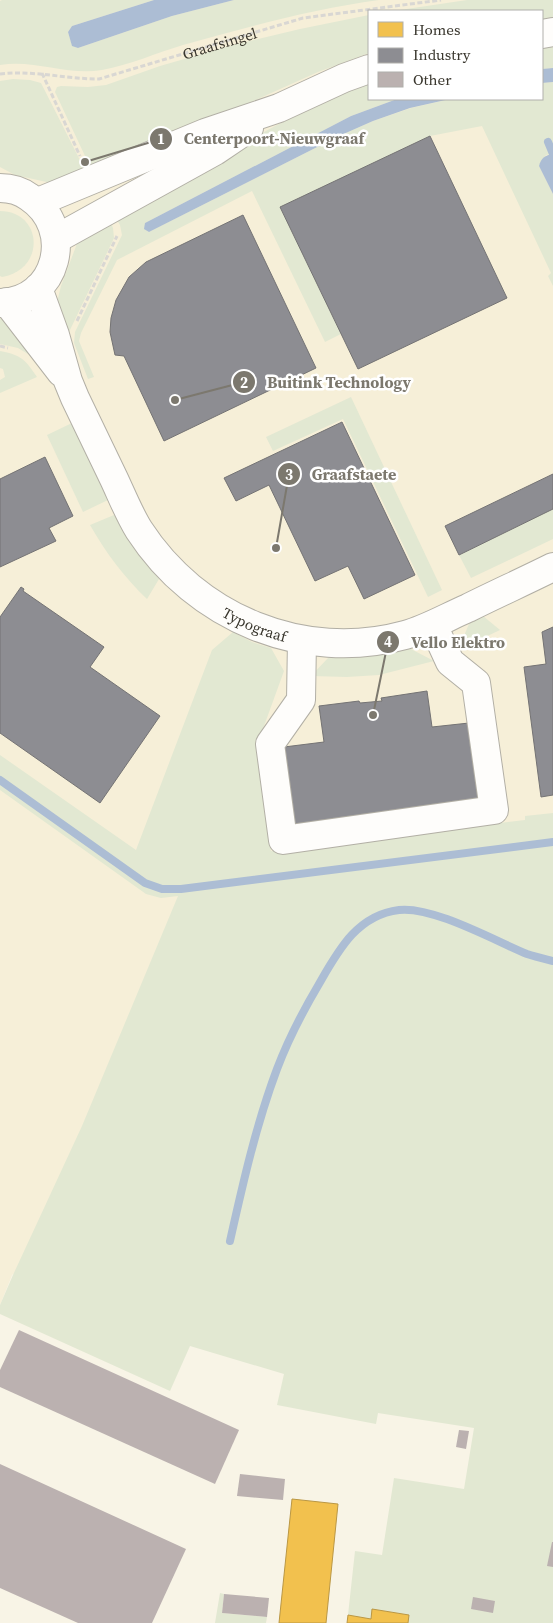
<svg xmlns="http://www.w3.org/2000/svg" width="553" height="1623" viewBox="0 0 553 1623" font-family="'Source Serif 4',serif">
<rect width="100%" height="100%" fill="#f8f4e6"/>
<path fill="#f6efd8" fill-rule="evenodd" d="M0,0H553V848L12,1275L0,1305ZM369,11H542V99H369Z"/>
<g fill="#e2e8d2">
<path d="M2,0H154L72,26L68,32L72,45L78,48L172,16L234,0H379C313,9 247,27 183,45C156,53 130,65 102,70C68,76 34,59 0,65V1Z"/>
<polygon points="467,0 553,0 553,19 542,20 542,11 393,11"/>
<polygon points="369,15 369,53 318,72 93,173 55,92 57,87 61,86 88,87 106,85 160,66 233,45 300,29"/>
<polygon points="553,46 553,68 542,69 542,47"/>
<polygon points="13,79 30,80 41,83 88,176 60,185 15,175 0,167 0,81"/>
<polygon points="369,81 369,99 397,99 351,116 145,223 145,229 149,232 339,136 373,121 411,108 450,99 542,99 542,83 553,82 553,154 546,155 539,166 553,194 553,286 548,276 551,273 482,126 430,136 280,207 341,334 325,342 252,191 117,260 81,333 79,341 94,377 88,379 74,343 75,332 122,235 120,225 114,215 275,126"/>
<path d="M0,211C42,211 47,269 2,277L0,276Z"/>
<polygon points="109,219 113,228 114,238 69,332 68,338 59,313 58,298 61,286 78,241"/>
<polygon points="0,318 9,324 31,353 28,354 18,348 0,344"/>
<path d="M0,351C21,355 25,359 37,377L0,393V380L5,377L3,369L0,368Z"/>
<polygon points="351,397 442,590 428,597 343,419 273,451 266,437"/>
<polygon points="72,423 108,500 83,512 47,435"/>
<polygon points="553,509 553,539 471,578 459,555"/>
<path d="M114,515L138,554L159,579L147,599C124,577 106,553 90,525Z"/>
<polygon points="483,616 500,630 458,650 469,624"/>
<polygon points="233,632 252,642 271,648 284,671 256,748 271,851 525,820 525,816 553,813 553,1623 408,1623 409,1615 373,1609 371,1619 348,1615 355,1551 382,1555 394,1478 464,1489 474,1428 378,1413 376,1424 277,1405 284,1374 190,1346 170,1391 0,1314 0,1305 13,1275 82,1126 178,896 161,898 146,894 0,790 0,755 136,850 212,650"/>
<polygon points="409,648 434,661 379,675 347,677 311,676 329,657 386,654"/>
<polygon points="220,1593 224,1594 222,1613 267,1617 266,1623 215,1623"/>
</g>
<g fill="#acbdd4">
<polygon points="154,0 234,0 172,16 78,48 72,46 68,32 72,26"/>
<polygon points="553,68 553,82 542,83 542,69"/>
<polygon points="397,99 450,99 410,108 373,121 339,136 149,232 144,229 145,223 351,116"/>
<path d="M553,154V194L539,166C541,158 545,155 553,154Z"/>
</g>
<g fill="#f2c14e" stroke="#ba9744">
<polygon points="292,1499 338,1504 326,1623 279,1623"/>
<polygon points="372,1609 409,1615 408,1623 347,1623 348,1615 371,1619"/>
</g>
<g fill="#8d8d92" stroke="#747374">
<polygon points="430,136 507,298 358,369 280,207"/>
<polygon points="243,215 316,368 164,441 124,356 115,355 110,332 111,318 116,300 129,277 146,262"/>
<polygon points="342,422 415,575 364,599 348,566 315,581 269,485 236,501 224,478"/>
<polygon points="45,457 73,516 49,528 56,541 0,567 0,479"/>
<polygon points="553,474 553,509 459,555 445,526"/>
<polygon points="21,587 24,589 23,591 104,647 90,667 160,716 100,803 0,733 0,617"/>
<polygon points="553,627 553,795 541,797 524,667 546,664 542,632"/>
<polygon points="427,691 432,727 469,723 480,804 287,830 276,748 324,742 319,706 359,701 360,703 382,701 381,698"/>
</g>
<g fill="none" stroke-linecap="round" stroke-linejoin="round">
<g stroke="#acbdd4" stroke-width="8">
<polyline points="548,142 553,154"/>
<polyline points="0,780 145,883 162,889 181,889 553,842"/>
<path d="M230,1241C243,1183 256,1125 277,1069C288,1040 303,1011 319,984C338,951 357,915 399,910C433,906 495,941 527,954C536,957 545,959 553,961"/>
</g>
</g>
<g fill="#bbb1b0">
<polygon points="19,1330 239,1430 215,1484 0,1387 0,1370"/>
<polygon points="459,1430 469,1431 466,1449 456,1447"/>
<polygon points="0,1464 186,1549 152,1623 78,1623 0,1588"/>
<polygon points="240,1474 285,1479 283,1500 237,1496"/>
<polygon points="552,1542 553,1542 553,1567 547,1566"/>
<polygon points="224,1594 269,1598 267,1617 222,1613"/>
<polygon points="473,1597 495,1601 493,1613 471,1609"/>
</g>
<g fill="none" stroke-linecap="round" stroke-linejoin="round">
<g stroke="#b2afa5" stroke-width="30">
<g id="minor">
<polyline points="542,34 553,32"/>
<path d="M0,188C10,188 21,191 29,197C76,228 58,302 0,303"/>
<polyline points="38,202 205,133 279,108 344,78 369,69"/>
<polyline points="56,239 215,151 249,128"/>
<path id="s2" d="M38,288L55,335L68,381L75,398C88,425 101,452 114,479C122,496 129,514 139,530C196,618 303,663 405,635C427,629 447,617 468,608C496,594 525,581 553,567"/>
<polyline points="7,302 61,372"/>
<polyline points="302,640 301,700 270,744 283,840 494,810 476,683 450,662 433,625"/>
</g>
</g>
<g stroke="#d9d7d3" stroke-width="3" stroke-dasharray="5 2.5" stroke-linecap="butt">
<polyline points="42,73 80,156"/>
<path id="s1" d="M0,74C34,70 65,79 99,79L303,18L441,0"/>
<polyline points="77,321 117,236"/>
<polyline points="0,346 8,348"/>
</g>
<use href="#minor" stroke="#fefdfb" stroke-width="28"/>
</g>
<g text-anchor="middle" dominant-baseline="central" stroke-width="5" stroke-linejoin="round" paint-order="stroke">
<g font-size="15" fill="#39362d" stroke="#fff">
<text stroke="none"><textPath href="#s1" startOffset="225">Graafsingel</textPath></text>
<text stroke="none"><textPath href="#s2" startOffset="415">Typograaf</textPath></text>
</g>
</g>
<path fill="none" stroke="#7c786e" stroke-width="2" d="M85 162L161 139M175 400L244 382M276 548L289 474M373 715L388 642"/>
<g fill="#7c786e" stroke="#fff" stroke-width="2">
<circle cx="85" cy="162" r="5"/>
<circle cx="175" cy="400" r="5"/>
<circle cx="276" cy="548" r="5"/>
<circle cx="373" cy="715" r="5"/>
<circle cx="161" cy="139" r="12"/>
<circle cx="244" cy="382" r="12"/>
<circle cx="289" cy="474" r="12"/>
<circle cx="388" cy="642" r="12"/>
</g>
<g font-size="15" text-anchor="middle" font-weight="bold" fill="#fff">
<text x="161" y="144">1</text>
<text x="244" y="388">2</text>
<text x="289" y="480">3</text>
<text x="388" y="647">4</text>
</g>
<g font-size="16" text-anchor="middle" font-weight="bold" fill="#7c786e" stroke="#fff" stroke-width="5" stroke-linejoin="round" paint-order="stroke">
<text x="274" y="144">Centerpoort-Nieuwgraaf</text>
<text x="339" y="388">Buitink Technology</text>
<text x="354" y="480">Graafstaete</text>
<text x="458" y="648">Vello Elektro</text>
</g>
<rect x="368" y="10" width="175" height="90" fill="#ffffff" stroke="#b0afab"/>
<rect x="378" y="22" width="25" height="15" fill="#f2c14e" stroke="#b0afab"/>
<text x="413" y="35" font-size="15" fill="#39362d">Homes</text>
<rect x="378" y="48" width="25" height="15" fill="#8d8d92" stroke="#b0afab"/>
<text x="413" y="60" font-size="15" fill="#39362d">Industry</text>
<rect x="378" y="72" width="25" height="15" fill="#bbb1b0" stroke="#b0afab"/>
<text x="413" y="85" font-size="15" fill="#39362d">Other</text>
</svg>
